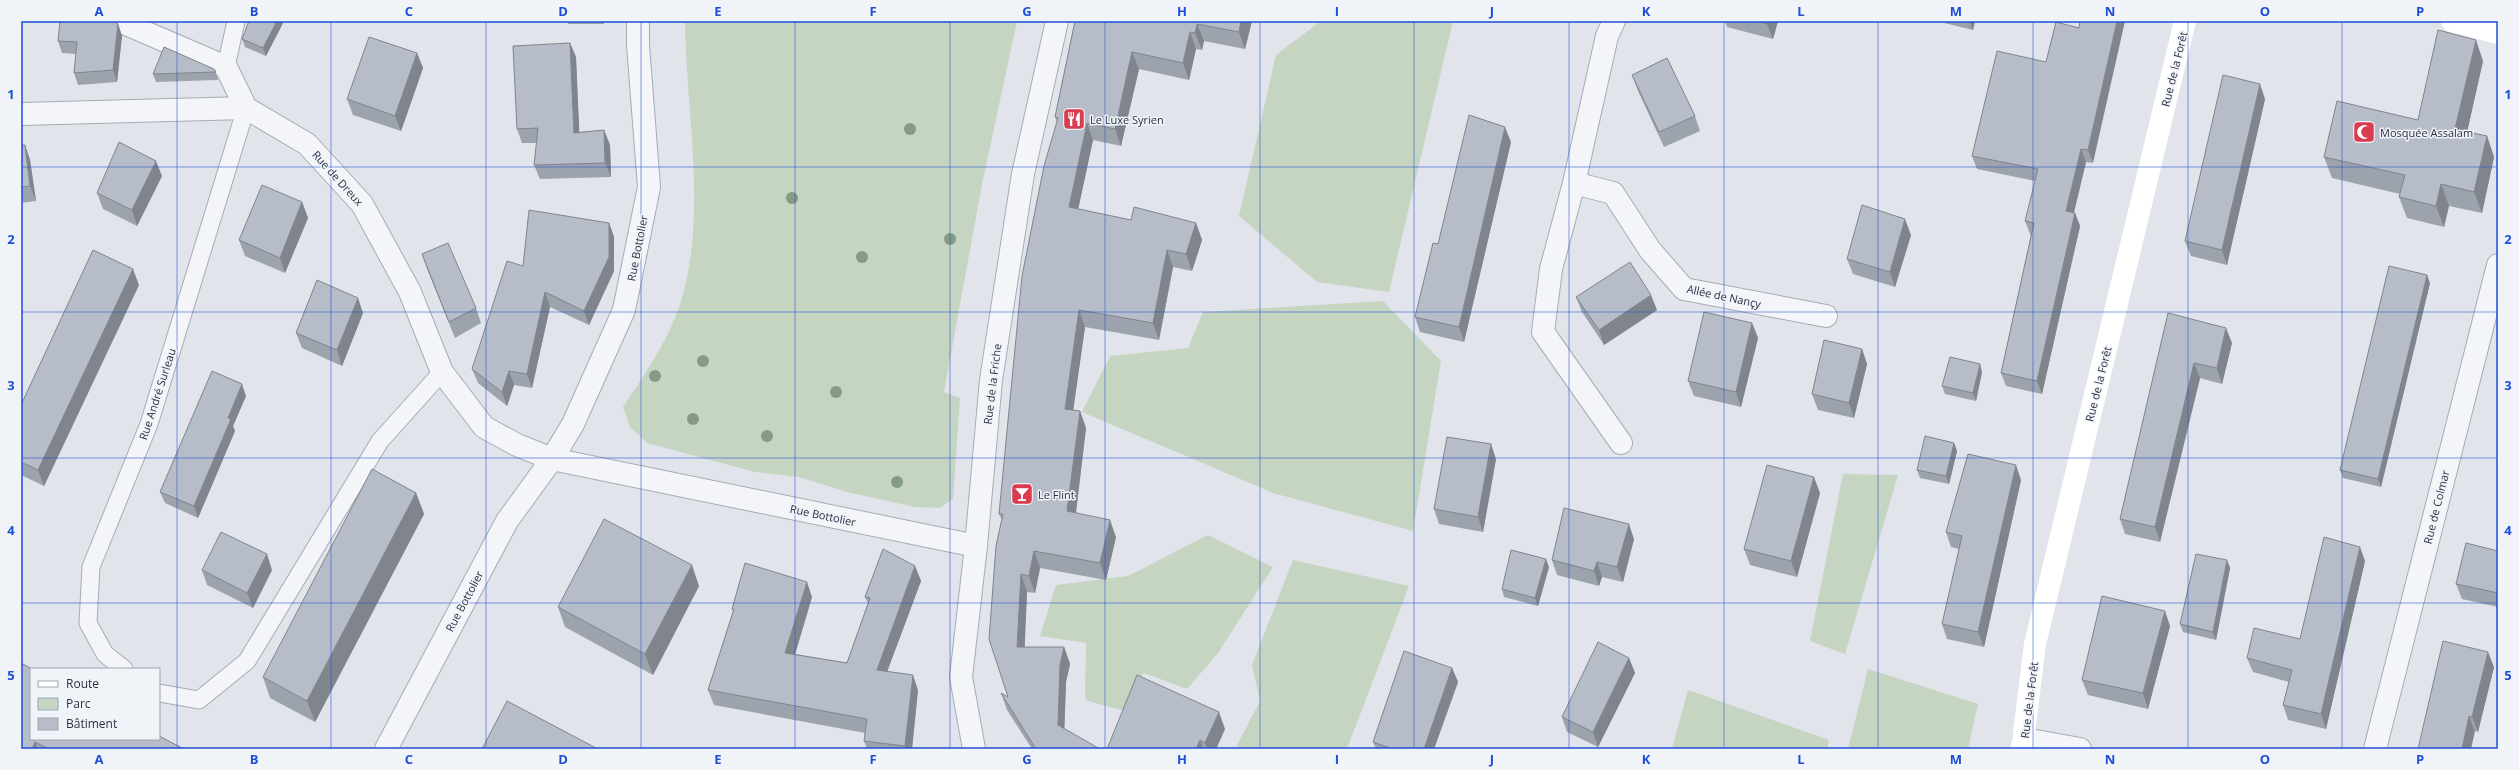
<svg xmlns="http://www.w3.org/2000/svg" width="2519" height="770" viewBox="0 0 2519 770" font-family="'Open Sans',sans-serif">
<rect width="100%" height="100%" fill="#e1e4ea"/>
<g fill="#c5d5c1">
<path d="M685,21H1017L982,184L944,392L960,398L953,499L940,508L915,507L847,492L799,477L755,472L647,443L630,427L623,407C646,373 670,338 682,298C707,209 686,112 685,21Z"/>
<polygon points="1321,21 1453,21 1389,292 1317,282 1239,216 1276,55"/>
<polygon points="1383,301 1441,361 1413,531 1273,493 1082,412 1110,356 1188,348 1203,312"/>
<polygon points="1843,474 1898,475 1845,654 1810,641"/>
<polygon points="1208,535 1273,567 1218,653 1187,689 1144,673 1124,711 1085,700 1086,643 1040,636 1056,585 1128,576"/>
<polygon points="1293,560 1409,586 1347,749 1235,749 1260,701 1252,665"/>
<polygon points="1868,669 1978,704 1968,749 1848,749"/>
<polygon points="1688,690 1829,740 1827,749 1672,749"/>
</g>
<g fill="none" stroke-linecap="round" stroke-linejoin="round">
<g stroke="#a6abb5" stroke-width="19">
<g id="lane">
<polyline points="226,67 236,21"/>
<polyline points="124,669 105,654 88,623 91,567 149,424 246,108"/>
<polyline points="159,693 199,700 247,661 380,441 442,372"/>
</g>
</g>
<g stroke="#a6abb5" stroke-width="24">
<g id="street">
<polyline points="119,21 226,67 246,108"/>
<polyline points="1614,21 1607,36 1574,183 1551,269 1543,332 1621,443"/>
<polyline points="21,114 246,108 307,144 362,204 410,292 442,372 484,427 517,445 552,459 976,546"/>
<polyline points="1574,183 1613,193 1650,250 1684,289 1826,316"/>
<polyline points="2024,739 2080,749"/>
<polyline points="386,749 507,521 552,459 573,424 624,310 649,187 638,45 638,21"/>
<polyline points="974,749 961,677 976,546 991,380 1023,174 1057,21"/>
<polyline points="2375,749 2498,265"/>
</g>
</g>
<use href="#lane" stroke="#f4f5f8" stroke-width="17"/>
<use href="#street" stroke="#f4f5f8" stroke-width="22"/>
<g stroke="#fff" stroke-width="22">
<polyline points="2452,21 2498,33"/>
<polyline points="2022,749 2035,644 2185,21"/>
</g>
</g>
<g fill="#859b86">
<circle cx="910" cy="129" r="6"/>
<circle cx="792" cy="198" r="6"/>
<circle cx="950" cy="239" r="6"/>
<circle cx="862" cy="257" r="6"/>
<circle cx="703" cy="361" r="6"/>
<circle cx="655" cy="376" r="6"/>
<circle cx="836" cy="392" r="6"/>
<circle cx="693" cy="419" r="6"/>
<circle cx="767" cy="436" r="6"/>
<circle cx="897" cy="482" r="6"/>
</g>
<g fill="#9da3ac">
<polygon points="284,21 266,56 245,47 242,39"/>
<polygon points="567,21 604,21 604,24 568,24"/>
<polygon points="1075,21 1252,21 1245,49 1204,41 1202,50 1196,49 1189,80 1139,69 1121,146 1093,140 1078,209 1131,220 1196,223 1202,240 1192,271 1173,267 1159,340 1085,327 1073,410 1080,411 1086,428 1076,513 1116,537 1106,580 1040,568 1035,593 1027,592 1024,647 1064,647 1070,664 1066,682 1064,729 1100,749 1032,749 1007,710 1001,693 1008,697 1002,520 999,514 1057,122 1055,117"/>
<polygon points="1725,21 1778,21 1773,39 1727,27"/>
<polygon points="1936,21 1975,21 1973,30"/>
<polygon points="2056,22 2093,163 2086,162 2074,213 2075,213 2080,226 2042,394 2006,386 2001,373 2031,235 2030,234 2025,221 2035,181 1977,169 1972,156 2046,62"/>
<polygon points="118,24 122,36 117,82 78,85 74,73 76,54 62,53 58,41"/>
<polygon points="570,43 576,57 579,132 604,130 610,145 611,177 540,179 534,165 537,143 522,143 517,129"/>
<polygon points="417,53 423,68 401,131 353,115 347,99"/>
<polygon points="2483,61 2467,132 2487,136 2494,157 2482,213 2449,206 2444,227 2407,218 2399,197 2400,194 2332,178 2324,157 2418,120"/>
<polygon points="216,72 218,80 156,82 153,74"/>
<polygon points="1632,75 1695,116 1700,131 1664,147 1638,91"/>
<polygon points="2265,99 2227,265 2191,256 2185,241"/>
<polygon points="1511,142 1464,342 1420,332 1415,317 1438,244"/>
<polygon points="21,145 25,145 30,160 36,201 21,203"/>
<polygon points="162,176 137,226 103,209 97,193"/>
<polygon points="302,202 308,218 285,273 245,256 239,240"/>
<polygon points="609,223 614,237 614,271 589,325 550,307 532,388 514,385 507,406 478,383 472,369 523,266"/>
<polygon points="1911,235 1895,287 1853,274 1847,259"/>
<polygon points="422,254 476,308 481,323 455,338 427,269"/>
<polygon points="2430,283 2381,487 2343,478 2340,470"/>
<polygon points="139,285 44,486 21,475 21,405"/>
<polygon points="1576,297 1657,310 1604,345 1582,312"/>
<polygon points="363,313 342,366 302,348 296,333"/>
<polygon points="2168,313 2232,343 2222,384 2200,378 2160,542 2125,534 2120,519"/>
<polygon points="1752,323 1758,338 1741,407 1694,396 1688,381"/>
<polygon points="1862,349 1867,364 1854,418 1818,410 1812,394"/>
<polygon points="1982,372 1976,401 1945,394 1942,386"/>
<polygon points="246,396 233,426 235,431 198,518 165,503 160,492"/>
<polygon points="1954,443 1957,451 1949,484 1920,478 1917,470"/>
<polygon points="1496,459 1483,532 1439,524 1434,509"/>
<polygon points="2021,480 1984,647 1947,639 1942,624 1959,549 1951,547 1946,532"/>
<polygon points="416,493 424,514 315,722 270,698 263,677"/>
<polygon points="1820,493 1797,577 1750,565 1744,549"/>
<polygon points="1634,539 1623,582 1602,577 1599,586 1557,575 1552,560"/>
<polygon points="2498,551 2498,607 2462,599 2456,584"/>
<polygon points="2227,560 2230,568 2216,640 2183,632 2180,624"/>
<polygon points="2365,561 2326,729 2288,720 2283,705 2289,682 2253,672 2247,658 2300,639"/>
<polygon points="915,566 921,581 887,672 918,690 912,749 867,749 864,741 865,733 714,705 708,690 733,612 732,609 812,597 795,654 847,663 868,603 865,597"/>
<polygon points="1549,567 1538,606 1504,597 1502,589"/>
<polygon points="202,570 272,570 253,608 207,585"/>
<polygon points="699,586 653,675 565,627 558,607"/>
<polygon points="2170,626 2148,709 2088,695 2082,680"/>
<polygon points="1629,658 1635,673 1598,747 1567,732 1562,717"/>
<polygon points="21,663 184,749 21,749"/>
<polygon points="2494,667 2478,732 2475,731 2418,749"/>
<polygon points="1452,668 1458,682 1434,749 1376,749 1373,742"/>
<polygon points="1225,729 1216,749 1107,749"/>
</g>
<g fill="#80848c">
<polygon points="277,21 284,21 266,56 263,48"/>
<polygon points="1241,21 1252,21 1245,49 1239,32"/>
<polygon points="1768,21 1778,21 1773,39 1767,24"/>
<polygon points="1969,21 1975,21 1973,30"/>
<polygon points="2117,21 2125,21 2093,163 2088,150"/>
<polygon points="118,24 122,36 117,82 113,70"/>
<polygon points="1197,24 1204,41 1202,50 1195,33"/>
<polygon points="1190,32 1196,49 1189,80 1183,63"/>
<polygon points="2476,40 2483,61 2463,150 2455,129"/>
<polygon points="570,43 576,57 580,147 574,133"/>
<polygon points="1132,52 1139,69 1121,146 1115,129"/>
<polygon points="417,53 423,68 401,131 395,116"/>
<polygon points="2260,84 2265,99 2227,265 2222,250"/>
<polygon points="1087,123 1093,140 1075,224 1069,207"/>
<polygon points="1505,127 1511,142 1464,342 1459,327"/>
<polygon points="604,130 610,145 611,177 605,163"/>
<polygon points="2487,136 2494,157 2482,213 2474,192"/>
<polygon points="25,145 30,160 36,201 30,186"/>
<polygon points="2081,149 2086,162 2071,224 2066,211"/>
<polygon points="156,161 162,176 137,226 132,210"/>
<polygon points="2441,184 2449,206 2444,227 2436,206"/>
<polygon points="302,202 308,218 285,273 280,258"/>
<polygon points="2075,213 2080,226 2042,394 2037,381"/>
<polygon points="1905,219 1911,235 1895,287 1890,272"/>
<polygon points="609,223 614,237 614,271 589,325 584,311"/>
<polygon points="1196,223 1202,240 1192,271 1186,254"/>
<polygon points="1167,250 1173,267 1159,340 1153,323"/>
<polygon points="133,269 139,285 44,486 38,470"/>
<polygon points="2427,275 2430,283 2381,487 2378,479"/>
<polygon points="545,292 550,307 532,388 527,374"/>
<polygon points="1651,295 1657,310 1604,345 1599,330"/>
<polygon points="358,298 363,313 342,366 337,350"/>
<polygon points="1079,310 1085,327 1071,426 1065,409"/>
<polygon points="1752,323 1758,338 1741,407 1736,392"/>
<polygon points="2226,328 2232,343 2222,384 2217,368"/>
<polygon points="1862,349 1867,364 1854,418 1849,403"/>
<polygon points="2194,363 2200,378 2160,542 2155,527"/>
<polygon points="1980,364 1982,372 1976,401 1973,393"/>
<polygon points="509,371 514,385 507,406 502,392"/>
<polygon points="242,384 246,396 233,426 235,431 198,518 194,506 228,418"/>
<polygon points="1080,411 1086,428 1074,528 1067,511"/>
<polygon points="1954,443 1957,451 1949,484 1946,476"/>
<polygon points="1491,444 1496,459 1483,532 1478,517"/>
<polygon points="2016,465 2021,480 1984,647 1978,632"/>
<polygon points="1814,477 1820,493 1797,577 1791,561"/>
<polygon points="416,493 424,514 315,722 307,701"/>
<polygon points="1110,520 1116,537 1106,580 1100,563"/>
<polygon points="1629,524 1634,539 1623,582 1617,567"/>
<polygon points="2360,547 2365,561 2326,729 2321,714"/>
<polygon points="1034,551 1040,568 1035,593 1029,576"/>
<polygon points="267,554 272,570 253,608 247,593"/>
<polygon points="1546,559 1549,567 1538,606 1535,598"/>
<polygon points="2227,560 2230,568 2216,640 2213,632"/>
<polygon points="1597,562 1602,577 1599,586 1594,571"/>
<polygon points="692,565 699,586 653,675 645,654"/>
<polygon points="915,566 921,581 882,685 877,670"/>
<polygon points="1021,574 1027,592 1024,664 1017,647"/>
<polygon points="807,582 812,597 791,668 785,653"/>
<polygon points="2165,611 2170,626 2148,709 2143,693"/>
<polygon points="1064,647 1070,664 1066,682 1064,742 1058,725 1060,665"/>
<polygon points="2488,652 2494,667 2478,732 2472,717"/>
<polygon points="1629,658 1635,673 1598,747 1593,732"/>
<polygon points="1452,668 1458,682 1434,749 1424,749"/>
<polygon points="913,675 918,690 912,749 906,749 905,746"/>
<polygon points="1219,712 1225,729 1216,749 1207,749 1205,743"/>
<polygon points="2469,716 2475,731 2471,749 2462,749"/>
<polygon points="1200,740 1203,749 1196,749"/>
<polygon points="35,742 38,749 32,749"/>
</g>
<g fill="#b7bdc8" stroke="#80848c">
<polygon points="60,21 113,21 118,24 113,70 74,73 77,42 58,41"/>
<polygon points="249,21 277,21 263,48 242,39"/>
<polygon points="1075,21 1241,21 1239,32 1197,24 1195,33 1190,32 1183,63 1132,52 1115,129 1087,123 1069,207 1131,220 1134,207 1196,223 1186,254 1167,250 1153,323 1079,310 1065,409 1080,411 1067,511 1110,520 1100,563 1034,551 1029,576 1021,574 1017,647 1064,647 1060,665 1058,725 1100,749 1036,749 1001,693 1008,697 989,639 996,546 1003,514 999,514 1022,276 1044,166 1058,118 1055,117"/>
<polygon points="1757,21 1768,21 1767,24"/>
<polygon points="2080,21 2117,21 2088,150 2081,149 2066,211 2075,213 2037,381 2001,373 2034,223 2025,221 2038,169 1972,156 1997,51 2046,62 2056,22 2079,28"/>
<polygon points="2438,30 2476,40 2455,129 2487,136 2474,192 2441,184 2436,206 2399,197 2405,175 2324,157 2337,101 2418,120"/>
<polygon points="369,37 417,53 395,116 347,99"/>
<polygon points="570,43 574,133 604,130 605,163 534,165 538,128 517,129 513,46"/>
<polygon points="164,47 214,69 216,72 153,74"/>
<polygon points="1667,58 1695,116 1659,132 1632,75"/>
<polygon points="2223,75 2260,84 2222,250 2185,241"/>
<polygon points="1469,115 1505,127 1459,327 1415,317 1433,243 1438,244"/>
<polygon points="119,142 156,161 132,210 97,193"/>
<polygon points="21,145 25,145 30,186 21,187"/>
<polygon points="262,185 302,202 280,258 239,240"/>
<polygon points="1862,205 1905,219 1890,272 1847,259"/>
<polygon points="529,210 609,223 609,257 584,311 545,292 527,374 509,371 502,392 472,369 507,261 523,266"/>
<polygon points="448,243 476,308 449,322 422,254"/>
<polygon points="93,250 133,269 38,470 21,462 21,405"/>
<polygon points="1630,262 1651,295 1599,330 1576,297"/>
<polygon points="2389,266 2427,275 2378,479 2340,470"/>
<polygon points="317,280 358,298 337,350 296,333"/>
<polygon points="1704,312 1752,323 1736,392 1688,381"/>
<polygon points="2168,313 2226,328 2217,368 2194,363 2155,527 2120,519"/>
<polygon points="1824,340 1862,349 1849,403 1812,394"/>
<polygon points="1950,357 1980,364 1973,393 1942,386"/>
<polygon points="212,371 242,384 228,418 231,419 194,506 160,492"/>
<polygon points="1925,436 1954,443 1946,476 1917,470"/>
<polygon points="1447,437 1491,444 1478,517 1434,509"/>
<polygon points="1968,454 2016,465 1978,632 1942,624 1962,536 1946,532"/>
<polygon points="1767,465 1814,477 1791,561 1744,549"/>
<polygon points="372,469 416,493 307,701 263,677"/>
<polygon points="1564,508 1629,524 1617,567 1597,562 1594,571 1552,560"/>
<polygon points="604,519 692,565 645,654 558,607"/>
<polygon points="221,532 267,554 247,593 202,570"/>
<polygon points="2324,537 2360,547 2321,714 2283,705 2292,670 2247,658 2254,628 2300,639"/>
<polygon points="2466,543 2498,551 2498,593 2456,584"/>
<polygon points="883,549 915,566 877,670 913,675 905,746 864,741 867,719 708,690 734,609 732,609 745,563 807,582 785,653 847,663 870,598 865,597"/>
<polygon points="1511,550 1546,559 1535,598 1502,589"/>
<polygon points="2196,554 2227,560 2213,632 2180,624"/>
<polygon points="2102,596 2165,611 2143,693 2082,680"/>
<polygon points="2443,641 2488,652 2472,717 2469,716 2462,749 2418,749"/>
<polygon points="1598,642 1629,658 1593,732 1562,717"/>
<polygon points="1404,651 1452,668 1424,749 1393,749 1373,742"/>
<polygon points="21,663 32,669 31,669 31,739 159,739 159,736 184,749 49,749 35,742 32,749 21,749"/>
<polygon points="1137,675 1219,712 1205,743 1200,740 1196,749 1107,749"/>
<polygon points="507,701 596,748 596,749 482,749"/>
</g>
<path fill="none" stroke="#1d4ed8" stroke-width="1" stroke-opacity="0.55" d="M177,21V749M331,21V749M486,21V749M641,21V749M795,21V749M950,21V749M1105,21V749M1260,21V749M1414,21V749M1569,21V749M1724,21V749M1878,21V749M2033,21V749M2188,21V749M2342,21V749M21,167H2498M21,312H2498M21,458H2498M21,603H2498"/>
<defs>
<g id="restaurant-square" transform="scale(1.15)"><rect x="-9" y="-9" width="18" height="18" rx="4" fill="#d93c4e" stroke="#f0f3f8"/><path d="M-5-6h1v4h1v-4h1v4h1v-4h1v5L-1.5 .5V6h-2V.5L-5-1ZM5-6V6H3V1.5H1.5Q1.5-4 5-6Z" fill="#fff"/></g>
<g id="mosque-square" transform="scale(1.15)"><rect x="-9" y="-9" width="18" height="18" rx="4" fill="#d93c4e" stroke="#f0f3f8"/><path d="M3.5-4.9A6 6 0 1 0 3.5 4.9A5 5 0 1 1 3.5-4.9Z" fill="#fff"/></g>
<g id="bar-square" transform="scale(1.15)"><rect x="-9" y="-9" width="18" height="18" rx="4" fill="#d93c4e" stroke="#f0f3f8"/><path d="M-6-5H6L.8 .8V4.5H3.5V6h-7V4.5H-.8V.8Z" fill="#fff"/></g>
</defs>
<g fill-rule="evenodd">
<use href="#restaurant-square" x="1074" y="119"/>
<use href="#mosque-square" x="2364" y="132"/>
<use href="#bar-square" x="1022" y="494"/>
</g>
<g text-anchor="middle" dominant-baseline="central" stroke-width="3" stroke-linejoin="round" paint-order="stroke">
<g font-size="11" fill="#283143" stroke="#f0f3f8">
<text transform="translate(2174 69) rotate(-76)">Rue de la Forêt</text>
<text transform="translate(338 178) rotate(48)">Rue de Dreux</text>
<text transform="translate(637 248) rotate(-79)">Rue Bottolier</text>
<text transform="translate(1724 296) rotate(12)">Allée de Nançy</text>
<text transform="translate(992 384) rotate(-83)">Rue de la Friche</text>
<text transform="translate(2098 384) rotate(-76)">Rue de la Forêt</text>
<text transform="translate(157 394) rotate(-72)">Rue André Surleau</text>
<text transform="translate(2436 507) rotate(-76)">Rue de Colmar</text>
<text transform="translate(823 515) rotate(12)">Rue Bottolier</text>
<text transform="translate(464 601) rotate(-62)">Rue Bottolier</text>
<text transform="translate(2029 700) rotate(-83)">Rue de la Forêt</text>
</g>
<g font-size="11" fill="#283143" stroke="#f0f3f8" text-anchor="start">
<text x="1090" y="119">Le Luxe Syrien</text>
<text x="2380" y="132">Mosquée Assalam</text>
<text x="1038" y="494">Le Flint</text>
</g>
</g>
<rect width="2519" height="770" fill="none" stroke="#f0f3f8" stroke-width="44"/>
<rect x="30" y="668" width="130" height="72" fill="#f0f3f8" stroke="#a0a5b0"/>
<rect x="38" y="681" width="20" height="6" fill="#ffffff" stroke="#a0a5b0"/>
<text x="66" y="688" font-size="12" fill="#283143">Route</text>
<rect x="38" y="698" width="20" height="12" fill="#c5d5c1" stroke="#a0a5b0"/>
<text x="66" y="708" font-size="12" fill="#283143">Parc</text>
<rect x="38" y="718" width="20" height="12" fill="#b7bdc8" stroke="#a0a5b0"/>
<text x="66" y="728" font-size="12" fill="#283143">Bâtiment</text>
<rect x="22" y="22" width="2475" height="726" fill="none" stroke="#1d4ed8" stroke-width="1.5"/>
<g font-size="13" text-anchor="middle" font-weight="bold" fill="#1d4ed8">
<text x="99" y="16">A</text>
<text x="254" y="16">B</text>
<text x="409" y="16">C</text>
<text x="563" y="16">D</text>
<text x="718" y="16">E</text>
<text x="873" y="16">F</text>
<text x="1027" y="16">G</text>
<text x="1182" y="16">H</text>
<text x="1337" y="16">I</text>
<text x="1492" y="16">J</text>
<text x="1646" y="16">K</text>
<text x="1801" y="16">L</text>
<text x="1956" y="16">M</text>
<text x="2110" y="16">N</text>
<text x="2265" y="16">O</text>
<text x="2420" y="16">P</text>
<text x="11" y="99">1</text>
<text x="2508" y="99">1</text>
<text x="11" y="244">2</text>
<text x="2508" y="244">2</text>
<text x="11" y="390">3</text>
<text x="2508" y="390">3</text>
<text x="11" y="535">4</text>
<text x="2508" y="535">4</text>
<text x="11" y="680">5</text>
<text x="2508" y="680">5</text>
<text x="99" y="764">A</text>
<text x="254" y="764">B</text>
<text x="409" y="764">C</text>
<text x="563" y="764">D</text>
<text x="718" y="764">E</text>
<text x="873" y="764">F</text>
<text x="1027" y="764">G</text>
<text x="1182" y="764">H</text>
<text x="1337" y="764">I</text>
<text x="1492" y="764">J</text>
<text x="1646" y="764">K</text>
<text x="1801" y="764">L</text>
<text x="1956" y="764">M</text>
<text x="2110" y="764">N</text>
<text x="2265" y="764">O</text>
<text x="2420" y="764">P</text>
</g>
</svg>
